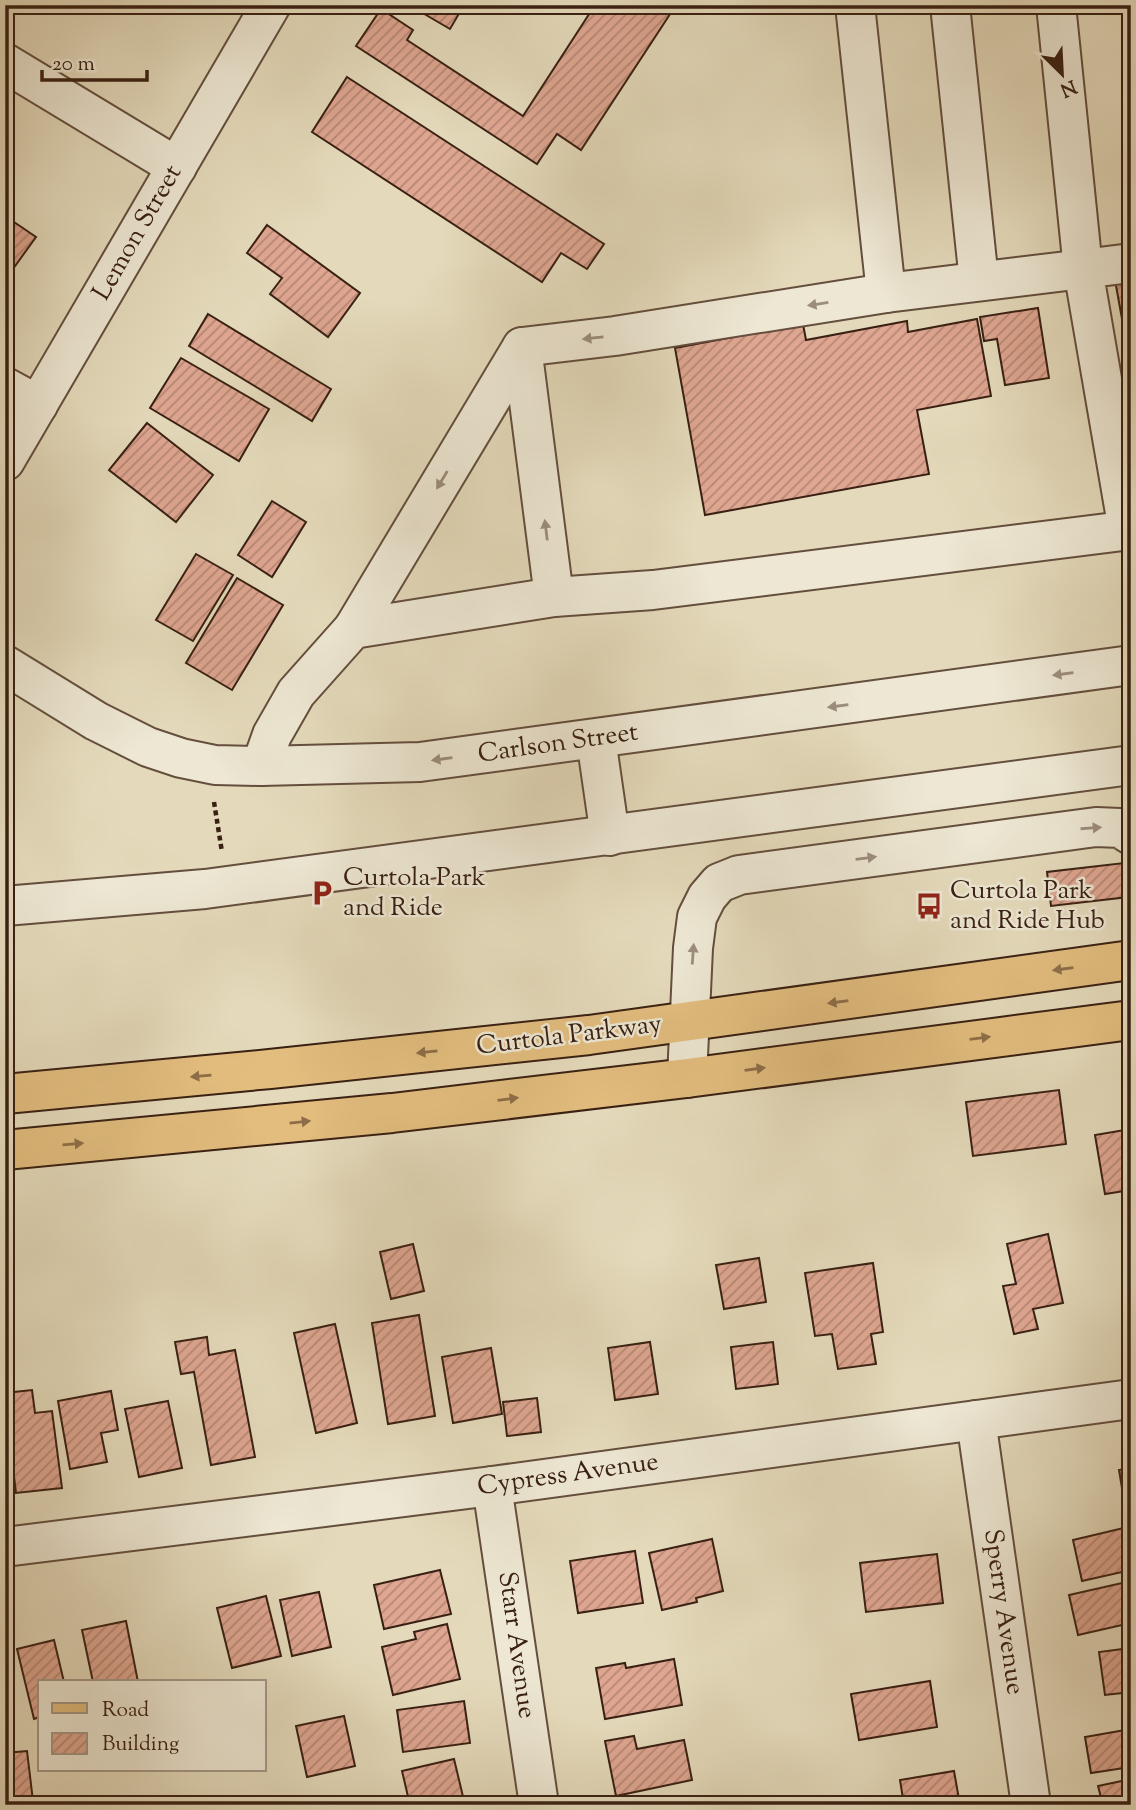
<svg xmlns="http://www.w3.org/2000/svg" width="1136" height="1810" viewBox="0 0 1136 1810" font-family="'Sorts Mill Goudy',serif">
<defs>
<pattern id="building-hatch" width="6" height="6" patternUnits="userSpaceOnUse" patternTransform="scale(1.75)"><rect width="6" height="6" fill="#dfa691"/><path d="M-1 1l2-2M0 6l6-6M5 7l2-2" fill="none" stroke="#b68775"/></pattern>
</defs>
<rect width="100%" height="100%" fill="#e4dabb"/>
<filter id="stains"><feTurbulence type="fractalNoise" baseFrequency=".00286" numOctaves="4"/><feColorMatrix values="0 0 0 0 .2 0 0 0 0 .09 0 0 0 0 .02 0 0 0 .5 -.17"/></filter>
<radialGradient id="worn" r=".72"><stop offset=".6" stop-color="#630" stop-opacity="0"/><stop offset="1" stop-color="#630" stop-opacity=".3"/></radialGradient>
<g fill="url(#building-hatch)" stroke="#392013" stroke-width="2">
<polygon points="409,5 464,5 450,29"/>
<polygon points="595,5 676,5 581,150 557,134 537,164 356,46 381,9 413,30 407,40 523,116"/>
<polygon points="347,77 604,244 587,269 561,253 542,282 312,132"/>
<polygon points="14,222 36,237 5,280 5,233"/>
<polygon points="267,225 360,293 328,337 270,294 282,278 247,253"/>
<polygon points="1131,277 1131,369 1115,280"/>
<polygon points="1038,308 1049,378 1005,385 997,339 984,341 980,317"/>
<polygon points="208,314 331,389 312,421 189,346"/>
<polygon points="977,319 991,396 917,410 929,474 705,515 675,348 803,324 806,340 907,321 908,332"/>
<polygon points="181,358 269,409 239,461 150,408"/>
<polygon points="147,423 213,475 176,522 109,470"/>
<polygon points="272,501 306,522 272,577 238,555"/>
<polygon points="196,554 233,575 193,641 156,620"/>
<polygon points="237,578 283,605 232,690 186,663"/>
<polygon points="1124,863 1128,897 1051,906 1047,872"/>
<polygon points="1059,1090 1066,1144 973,1156 966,1102"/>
<polygon points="1131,1129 1131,1190 1105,1194 1095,1135"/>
<polygon points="1048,1234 1063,1303 1033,1309 1038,1329 1014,1334 1003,1286 1016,1284 1007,1244"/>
<polygon points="413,1244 424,1291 391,1299 380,1252"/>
<polygon points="1131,1257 1131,1290 1123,1259"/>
<polygon points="759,1258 766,1302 724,1309 716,1265"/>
<polygon points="873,1263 883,1332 871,1334 876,1364 838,1369 832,1334 815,1336 805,1273"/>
<polygon points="419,1315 435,1416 388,1424 372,1323"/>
<polygon points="335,1324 357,1423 316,1433 294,1333"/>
<polygon points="207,1337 209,1355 235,1350 255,1457 211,1465 194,1372 181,1374 175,1342"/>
<polygon points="650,1342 658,1394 615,1400 608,1348"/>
<polygon points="773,1342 778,1384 736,1389 731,1347"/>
<polygon points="491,1348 502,1414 453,1423 442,1357"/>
<polygon points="32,1390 35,1413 52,1411 62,1488 16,1493 10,1443 5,1443 5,1393"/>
<polygon points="111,1391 118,1430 101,1433 107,1462 70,1469 58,1401"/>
<polygon points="537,1398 541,1432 507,1436 503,1402"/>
<polygon points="168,1401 182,1468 139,1477 125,1409"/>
<polygon points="1131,1468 1131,1505 1125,1506 1119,1470"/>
<polygon points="1128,1527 1131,1538 1131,1570 1082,1581 1073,1540"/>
<polygon points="712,1539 723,1591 696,1598 697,1602 662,1610 649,1553"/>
<polygon points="635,1551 643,1603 578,1613 570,1561"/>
<polygon points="937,1554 943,1603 866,1612 860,1563"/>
<polygon points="440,1570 451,1614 384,1629 374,1585"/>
<polygon points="1131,1581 1131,1623 1078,1635 1069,1595"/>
<polygon points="319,1592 331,1647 292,1656 280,1600"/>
<polygon points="266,1596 281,1656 232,1668 217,1608"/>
<polygon points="126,1621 138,1682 93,1682 82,1630"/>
<polygon points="447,1624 460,1679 393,1695 382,1647 416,1639 414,1632"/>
<polygon points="54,1640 64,1682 40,1682 40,1717 34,1719 17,1649"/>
<polygon points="1131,1648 1131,1692 1105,1695 1099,1652"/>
<polygon points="674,1659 682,1705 605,1719 596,1668 625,1663 626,1668"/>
<polygon points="930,1681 937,1727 859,1740 851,1694"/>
<polygon points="464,1701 470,1743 403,1752 397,1710"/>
<polygon points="344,1716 355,1766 307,1777 296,1726"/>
<polygon points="1131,1729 1131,1767 1091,1773 1085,1737"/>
<polygon points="634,1736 637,1749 684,1740 692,1780 616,1796 605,1741"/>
<polygon points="27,1751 33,1801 5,1803 5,1753"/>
<polygon points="454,1759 465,1805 410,1805 402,1771"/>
<polygon points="954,1771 960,1805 904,1805 900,1780"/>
<polygon points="1131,1779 1131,1805 1103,1805 1098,1786"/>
</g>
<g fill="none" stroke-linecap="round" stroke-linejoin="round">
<g stroke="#644e3d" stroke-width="42">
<g id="minor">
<polyline points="855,5 886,293 1083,269 1056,5"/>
<polyline points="950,5 979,281"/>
<polyline points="5,63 177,167"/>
<polyline points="522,347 554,597"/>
<polyline points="5,387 38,405"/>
<polyline points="5,461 271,5"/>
<polyline points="1128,530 1083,269 1131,263"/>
<polyline points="353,629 522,347 615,336 886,293"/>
<polyline points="5,665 96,721 148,747 181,758 215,765 261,766 420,762 1131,665"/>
<polyline points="596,739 610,836"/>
<polyline points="261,766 272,735 296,693 353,629 554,597 653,590 1131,530"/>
<polyline points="5,906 205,889 1131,765"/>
<polyline points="687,1078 693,948 697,917 707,897 719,883 739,875 1096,827 1120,828 1131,835"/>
<polyline points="976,1420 1031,1805"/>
<polyline points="492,1486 539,1805"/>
<polyline points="5,1547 492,1486 1131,1399"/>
</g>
</g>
<g stroke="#392013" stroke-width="42">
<g id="major">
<polyline points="5,1094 270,1069 589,1035 1131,960"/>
<polyline points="5,1150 392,1113 687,1078 1131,1020"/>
</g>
</g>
<polyline stroke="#392013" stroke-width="4.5" stroke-dasharray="5 3.5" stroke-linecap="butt" points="214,802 222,852"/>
<use href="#minor" stroke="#ede7d3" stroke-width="38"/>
<use href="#major" stroke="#e2bd7e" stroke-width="38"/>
</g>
<defs><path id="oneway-solid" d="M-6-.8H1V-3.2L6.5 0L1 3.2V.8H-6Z" transform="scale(1.75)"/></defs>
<g fill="#9c8d7d">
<use href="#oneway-solid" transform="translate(818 304) rotate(171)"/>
<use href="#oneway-solid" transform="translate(593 338) rotate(174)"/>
<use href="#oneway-solid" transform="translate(442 480) rotate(121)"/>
<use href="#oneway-solid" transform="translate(546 530) rotate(-97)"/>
<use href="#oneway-solid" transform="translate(1063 674) rotate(172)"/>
<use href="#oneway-solid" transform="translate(838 706) rotate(172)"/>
<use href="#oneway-solid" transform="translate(442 759) rotate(172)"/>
<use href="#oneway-solid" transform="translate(1091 828) rotate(-4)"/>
<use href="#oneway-solid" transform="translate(866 858) rotate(-7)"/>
<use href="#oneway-solid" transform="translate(693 954) rotate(-86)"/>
</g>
<g fill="#8e6e48">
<use href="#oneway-solid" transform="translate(1063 969) rotate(172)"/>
<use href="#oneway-solid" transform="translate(838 1002) rotate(172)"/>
<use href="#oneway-solid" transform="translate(980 1038) rotate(-7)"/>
<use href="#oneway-solid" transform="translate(427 1052) rotate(174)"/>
<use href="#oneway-solid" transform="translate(755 1069) rotate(-8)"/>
<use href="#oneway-solid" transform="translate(201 1076) rotate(175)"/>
<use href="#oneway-solid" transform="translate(508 1099) rotate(-7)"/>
<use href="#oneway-solid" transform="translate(300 1122) rotate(-6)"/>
<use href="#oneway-solid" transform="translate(73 1144) rotate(-5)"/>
</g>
<defs>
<g id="parking-bare" transform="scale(2.1)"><path d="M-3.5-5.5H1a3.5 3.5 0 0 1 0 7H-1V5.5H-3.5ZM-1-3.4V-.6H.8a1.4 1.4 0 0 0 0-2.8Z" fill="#8f2418" stroke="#ede7d3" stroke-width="2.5" paint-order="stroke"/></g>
<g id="bus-bare" transform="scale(2.1)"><path d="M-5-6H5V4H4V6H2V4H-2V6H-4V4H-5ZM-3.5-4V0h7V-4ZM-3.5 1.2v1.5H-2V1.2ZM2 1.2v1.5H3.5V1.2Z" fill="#8f2418" stroke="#ede7d3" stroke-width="2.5" paint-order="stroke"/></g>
</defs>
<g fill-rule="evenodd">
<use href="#parking-bare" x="322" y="893"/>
<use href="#bus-bare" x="929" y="906"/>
</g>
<g text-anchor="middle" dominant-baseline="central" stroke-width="5" stroke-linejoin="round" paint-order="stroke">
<g font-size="26" fill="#392013" stroke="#ede7d3">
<text transform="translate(138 233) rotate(-60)">Lemon Street</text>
<text transform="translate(558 744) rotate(-8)">Carlson Street</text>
<text transform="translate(569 1036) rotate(-7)">Curtola Parkway</text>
<text transform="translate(568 1475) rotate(-8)">Cypress Avenue</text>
<text transform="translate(1003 1612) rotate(82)">Sperry Avenue</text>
<text transform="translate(516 1645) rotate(82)">Starr Avenue</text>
</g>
<g font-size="26" fill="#392013" stroke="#ede7d3" text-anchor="start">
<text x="343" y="878">Curtola Park<tspan x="343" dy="30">and Ride</tspan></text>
<text x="950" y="891">Curtola Park<tspan x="950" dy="30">and Ride Hub</tspan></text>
</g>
</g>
<rect width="1136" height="1810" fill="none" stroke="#e4dabb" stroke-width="28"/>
<rect x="7" y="7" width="1122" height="1796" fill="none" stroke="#392013" stroke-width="3.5"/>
<rect x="14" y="14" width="1108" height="1782" fill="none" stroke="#392013" stroke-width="2"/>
<rect x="38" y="1680" width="228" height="91" fill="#ede7d3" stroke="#a59786" stroke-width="2"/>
<rect x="52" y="1703" width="35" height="10" fill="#e2bd7e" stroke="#a59786" stroke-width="2"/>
<text x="102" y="1716" font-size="21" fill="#392013">Road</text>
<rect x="52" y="1733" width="35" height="21" fill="url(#building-hatch)" stroke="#a59786" stroke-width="2"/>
<text x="102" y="1750" font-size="21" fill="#392013">Building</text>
<g transform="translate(1062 74) rotate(156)" stroke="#ede7d3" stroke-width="5" paint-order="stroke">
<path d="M0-5L12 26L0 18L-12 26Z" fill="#392013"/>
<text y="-10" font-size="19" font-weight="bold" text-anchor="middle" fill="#392013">N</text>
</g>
<path d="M42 70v10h105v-10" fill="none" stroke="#392013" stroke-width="3.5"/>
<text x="52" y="70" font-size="21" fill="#392013" stroke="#ede7d3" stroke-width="5" paint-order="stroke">20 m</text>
<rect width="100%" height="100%" filter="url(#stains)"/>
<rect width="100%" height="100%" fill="url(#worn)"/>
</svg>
